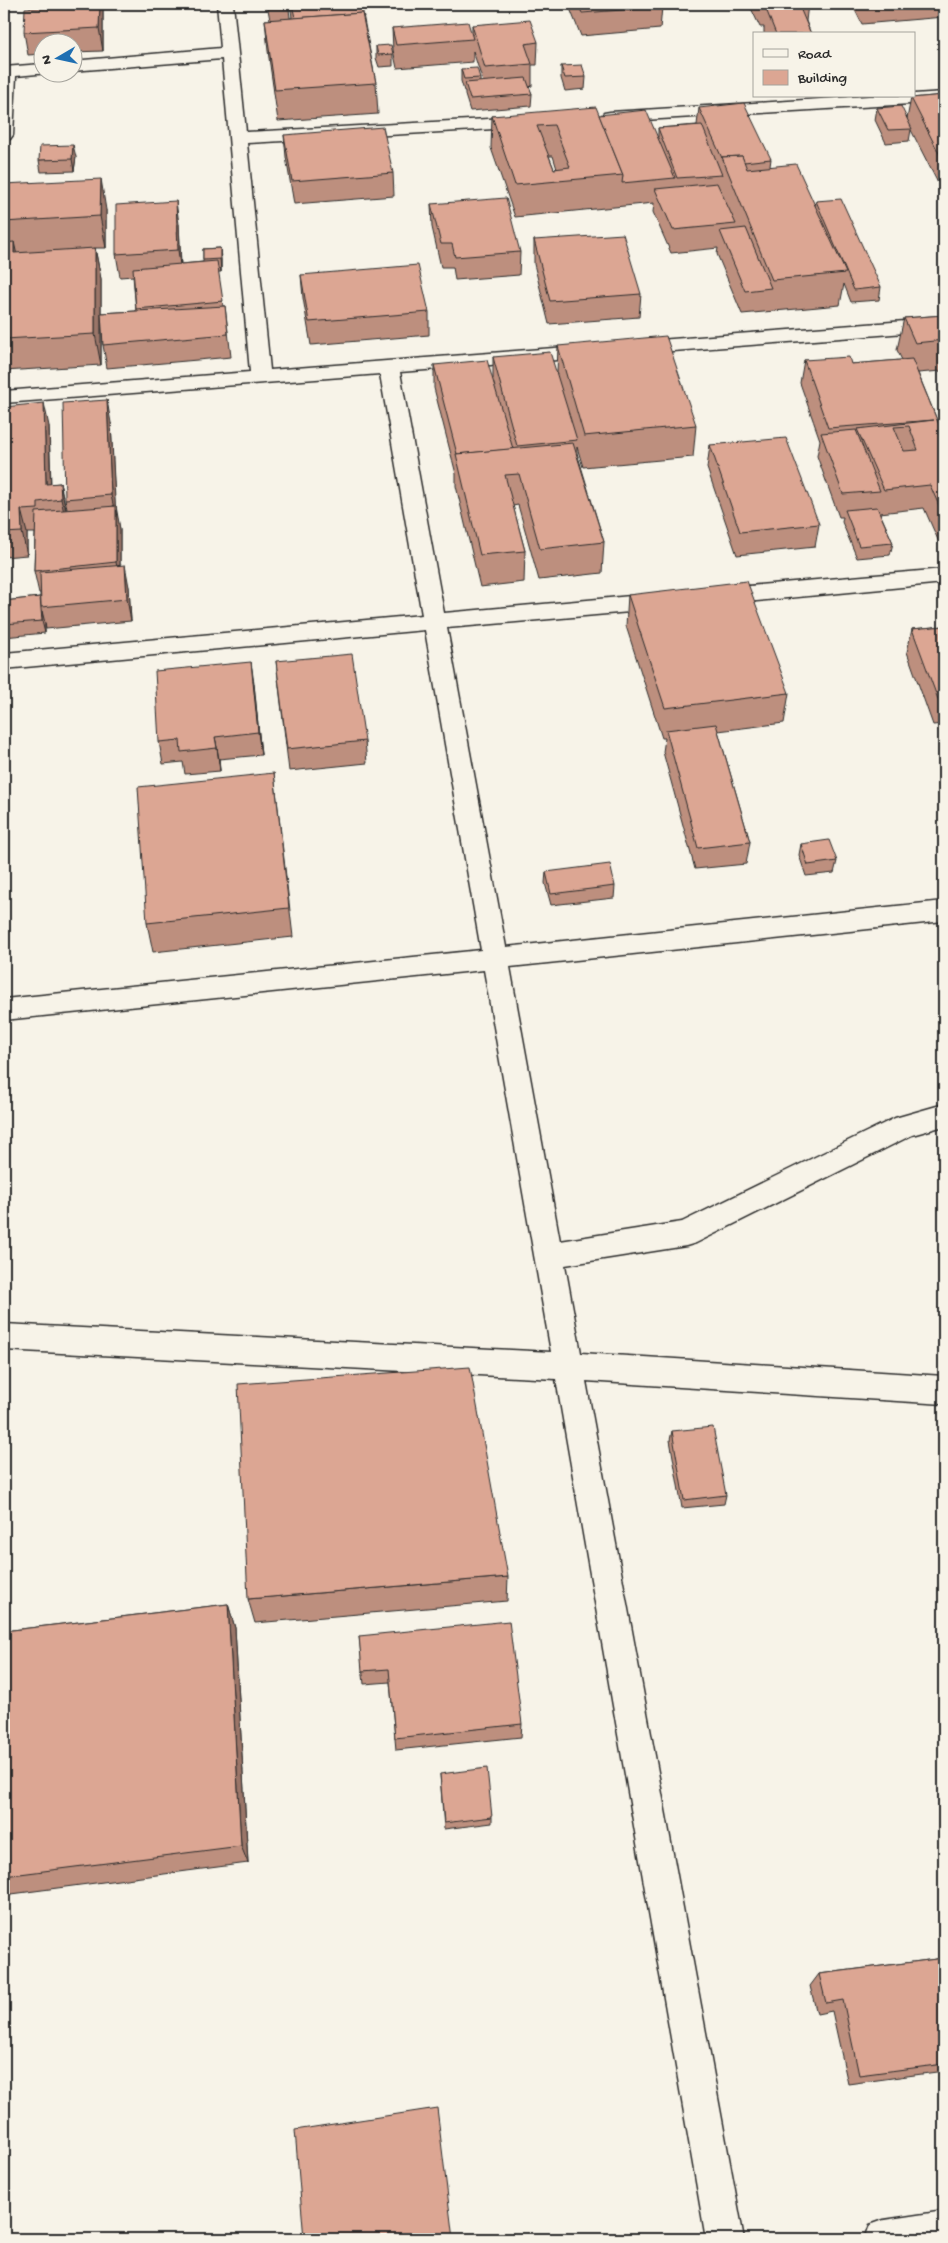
<svg xmlns="http://www.w3.org/2000/svg" width="948" height="2243" viewBox="0 0 948 2243" font-family="'Gochi Hand',sans-serif">
<rect width="100%" height="100%" fill="#f7f3e8"/>
<filter id="ink" filterUnits="userSpaceOnUse"><feTurbulence type="fractalNoise" baseFrequency=".02" numOctaves="2"/><feDisplacementMap in="SourceGraphic" scale="10" xChannelSelector="R" yChannelSelector="G"/><feConvolveMatrix kernelMatrix="1 2 1 2 8 2 1 2 1" color-interpolation-filters="sRGB"/></filter>
<g filter="url(#ink)">
<g fill="none" stroke-linecap="round" stroke-linejoin="round">
<g stroke="#2b2b2b" stroke-width="3">
<g id="street">
<polygon points="217,4 233,4 246,132 527,117 533,118 536,122 533,126 527,127 247,143 270,370 944,318 944,330 400,372 444,613 664,593 672,596 675,601 672,606 664,609 447,628 506,947 944,901 944,921 510,967 560,1241 682,1222 895,1118 944,1104 944,1126 912,1135 696,1243 686,1246 565,1265 581,1353 944,1376 944,1404 586,1381 744,2239 706,2239 556,1379 4,1350 4,1324 551,1352 484,970 4,1020 4,999 481,950 425,630 4,669 4,653 422,615 380,374 4,403 4,391 250,372 222,59 72,71 72,61 221,48"/>
<polygon points="42,64 42,72 48,73 16,76 13,135 10,139 4,140 4,67"/>
<polygon points="944,92 944,102 610,122 604,121 601,117 604,113 610,112 869,96 914,96 914,94"/>
<polygon points="944,569 944,583 714,605 706,602 703,597 706,592 714,589"/>
<polygon points="944,2211 944,2239 865,2239 870,2225 884,2220"/>
</g>
</g>
<use href="#street" fill="#f7f3e8" fill-rule="evenodd"/>
</g>
<g fill="#bd8f7e" stroke="#2b2b2b" fill-rule="evenodd">
<polygon points="54,4 103,4 103,51 72,52 72,42 42,42 42,54 28,55 24,32 54,7"/>
<path d="M267,4H361L376,83L378,114L278,121L268,51L265,20H270ZM289,9H291L292,18H290Z"/>
<polygon points="570,4 660,4 662,7 660,29 581,36 569,6"/>
<polygon points="749,4 808,4 806,21 811,34 764,34 764,27 760,27"/>
<polygon points="852,4 944,4 944,17 862,24"/>
<polygon points="472,25 538,42 537,65 532,65 532,86 529,87 532,94 531,106 470,111 465,95 465,91 464,91 461,81 461,69 480,78 480,82 483,82 473,51 473,62 397,68 393,50 392,28 472,35"/>
<polygon points="376,46 393,54 393,66 379,67 376,58"/>
<polygon points="561,66 586,77 585,89 565,91 561,78"/>
<polygon points="944,95 944,188 941,189 911,130 909,141 886,143 875,120 877,108 907,119 911,98"/>
<path d="M699,108L771,159L770,166L815,206L816,201L881,287L879,300L851,302L844,284L840,305L742,314L717,254L718,248L671,253L653,212L654,203L515,217L491,148L492,116L599,115L658,137V128L697,125ZM549,156H553L557,169H554Z"/>
<polygon points="284,135 393,173 394,196 294,204 286,157"/>
<polygon points="76,157 74,171 41,172 39,160"/>
<polygon points="4,184 106,210 106,248 95,248 101,279 101,313 136,311 133,276 120,277 116,254 179,224 181,264 203,262 203,249 220,248 221,260 221,272 218,272 223,306 225,306 231,357 107,368 103,345 101,315 101,365 4,371"/>
<polygon points="431,204 520,252 519,275 455,280 453,267 441,267 432,227"/>
<polygon points="534,240 641,294 639,317 549,324 534,264"/>
<polygon points="301,275 429,312 429,335 311,345 303,298"/>
<polygon points="944,315 944,379 941,371 918,373 937,420 944,435 944,548 942,549 924,508 880,513 893,543 890,555 857,558 842,522 843,517 839,517 817,456 820,440 800,383 804,360 851,364 902,360 897,350 904,318"/>
<polygon points="558,346 696,425 693,457 583,467 577,447 577,453 604,542 602,573 539,580 518,505 513,506 525,551 524,582 480,587 456,486 456,474 434,388 434,365 493,379 493,357 557,373"/>
<polygon points="4,407 49,426 51,484 60,483 66,509 67,509 65,499 111,423 115,506 120,529 120,565 129,587 131,621 46,629 45,623 45,633 4,637 4,601 40,597 40,593 39,593 34,571 35,533 27,533 27,555 4,557"/>
<polygon points="710,445 819,524 815,547 737,555 707,468"/>
<polygon points="628,595 789,693 784,723 718,731 750,842 746,864 695,869 663,752 665,738 662,738 626,626"/>
<polygon points="944,626 944,724 933,725 907,652 912,629"/>
<polygon points="276,661 365,741 367,763 289,771"/>
<polygon points="254,684 261,755 219,759 220,771 185,774 183,762 163,764 159,742"/>
<polygon points="274,773 293,937 153,952 147,923"/>
<polygon points="801,844 837,861 834,873 806,876 799,855"/>
<polygon points="546,872 615,886 614,898 551,905 545,883"/>
<polygon points="672,1431 726,1495 724,1504 682,1508 670,1440"/>
<polygon points="508,1577 507,1601 255,1623 248,1599"/>
<polygon points="228,1604 235,1628 248,1863 4,1895 4,1631"/>
<polygon points="359,1636 522,1724 521,1737 396,1750 390,1682 364,1684"/>
<polygon points="440,1774 492,1817 492,1823 444,1829"/>
<polygon points="944,1958 944,2071 848,2084 832,2011 817,2014 810,1986 819,1974"/>
</g>
<g fill="#9a7467" stroke="#2b2b2b">
<polygon points="100,4 103,4 103,51 99,28"/>
<polygon points="73,145 76,157 74,171 72,159"/>
<polygon points="101,179 106,210 106,248 100,216"/>
<polygon points="176,201 179,224 181,273 178,250"/>
<polygon points="14,242 21,273 14,253"/>
<polygon points="95,248 101,279 101,365 95,334"/>
<polygon points="220,248 221,260 221,272 220,259"/>
<polygon points="107,400 111,423 116,518 111,495"/>
<polygon points="44,403 49,426 51,500 46,484"/>
<polygon points="60,483 65,506 66,522 61,499"/>
<polygon points="116,506 120,529 120,585 116,562"/>
<polygon points="21,510 27,533 27,555 22,532"/>
<polygon points="125,565 129,587 131,621 127,599"/>
<polygon points="42,611 45,623 45,633 42,621"/>
<polygon points="251,662 254,684 261,755 258,732"/>
<polygon points="215,737 219,759 220,771 217,748"/>
<polygon points="228,1604 235,1628 248,1863 241,1846"/>
</g>
<g fill="#dca693" stroke="#2b2b2b" fill-rule="evenodd">
<polygon points="54,4 100,4 99,28 24,32 25,8 54,7"/>
<polygon points="292,4 361,4 364,17 363,17 362,13 295,18"/>
<polygon points="578,4 660,4 662,7 582,13"/>
<polygon points="800,8 811,34 776,34 766,9"/>
<polygon points="362,13 376,83 275,90 265,20"/>
<polygon points="530,20 538,42 525,44 532,64 485,68 472,25"/>
<polygon points="468,22 473,39 396,45 392,28"/>
<polygon points="391,45 393,54 378,55 376,46"/>
<polygon points="582,65 586,77 565,78 561,66"/>
<polygon points="477,68 480,78 464,79 461,69"/>
<polygon points="526,78 532,94 470,99 465,83"/>
<polygon points="944,95 944,163 911,98"/>
<polygon points="744,103 771,159 744,162 742,156 722,157 722,158 699,108"/>
<polygon points="901,106 912,129 888,130 877,108"/>
<path d="M596,107L623,175L515,185L492,116ZM554,125L570,167L554,169L537,126Z"/>
<polygon points="646,110 675,178 622,183 623,175 599,115"/>
<polygon points="702,125 722,175 677,178 658,128"/>
<polygon points="383,127 393,173 292,181 284,135"/>
<polygon points="73,145 72,159 39,160 40,146"/>
<polygon points="742,156 747,169 796,164 846,273 772,280 722,157"/>
<polygon points="101,179 100,216 4,222 4,184"/>
<polygon points="717,183 736,224 673,230 655,189"/>
<polygon points="506,198 520,252 455,257 452,244 441,244 431,204"/>
<polygon points="841,199 881,287 854,290 816,201"/>
<polygon points="176,201 178,250 116,254 116,205"/>
<polygon points="746,228 771,288 745,291 720,231"/>
<polygon points="623,234 641,294 550,301 534,240"/>
<polygon points="14,242 14,253 95,248 95,334 4,339 4,243"/>
<polygon points="220,248 220,259 203,260 203,249"/>
<polygon points="217,261 223,301 136,309 133,268"/>
<polygon points="418,265 429,312 309,322 301,275"/>
<polygon points="225,306 228,334 103,345 101,313"/>
<polygon points="944,315 944,340 915,343 904,318"/>
<polygon points="666,336 696,425 584,436 558,346"/>
<polygon points="550,352 577,440 517,446 493,357"/>
<path d="M849,357L851,364L912,359L937,420L944,435V517L930,485L884,490L857,429L934,420L828,428L804,360ZM909,426L918,450L904,451L894,427Z"/>
<polygon points="487,360 513,449 457,454 434,365"/>
<polygon points="107,400 111,495 65,499 63,403"/>
<polygon points="44,403 46,484 60,483 61,499 38,502 38,509 21,510 22,532 4,533 4,407"/>
<polygon points="856,430 880,491 843,494 821,433"/>
<polygon points="786,438 819,524 740,532 710,445"/>
<polygon points="573,443 604,542 540,549 519,474 505,475 525,551 480,555 456,454"/>
<polygon points="116,506 116,562 34,571 36,512"/>
<polygon points="877,507 893,543 859,546 845,510"/>
<polygon points="125,565 127,599 41,607 40,572"/>
<polygon points="747,581 789,693 665,708 628,595"/>
<polygon points="40,597 42,621 4,624 4,601"/>
<polygon points="944,626 944,702 939,702 912,629"/>
<polygon points="352,654 365,741 287,749 276,661"/>
<polygon points="251,662 258,732 215,737 217,748 181,752 180,740 159,742 155,671"/>
<polygon points="716,724 750,842 698,848 666,730"/>
<polygon points="274,773 289,908 147,923 138,787"/>
<polygon points="829,840 837,861 808,865 801,844"/>
<polygon points="610,864 615,886 551,894 546,872"/>
<polygon points="470,1367 508,1577 248,1599 238,1384"/>
<polygon points="713,1427 726,1495 684,1500 672,1431"/>
<polygon points="228,1604 241,1846 4,1876 4,1631"/>
<polygon points="509,1621 522,1724 395,1738 389,1669 362,1671 359,1636"/>
<polygon points="487,1768 492,1817 444,1823 440,1774"/>
<polygon points="944,1958 944,2064 859,2075 843,2000 826,2003 819,1974"/>
<polygon points="437,2108 453,2239 304,2239 295,2130"/>
</g>
</g>
<rect width="948" height="2243" fill="none" stroke="#f7f3e8" stroke-width="20"/>
<rect x="10" y="10" width="928" height="2223" fill="none" stroke="#2b2b2b" stroke-width="2" filter="url(#ink)"/>
<rect x="753" y="32" width="162" height="65" fill="#f7f3e8" stroke="#a5a39c"/>
<rect x="763" y="49" width="25" height="8" fill="#f7f3e8" stroke="#a5a39c"/>
<text x="798" y="58" font-size="15" fill="#2b2b2b">Road</text>
<rect x="763" y="70" width="25" height="15" fill="#dca693" stroke="#a5a39c"/>
<text x="798" y="82" font-size="15" fill="#2b2b2b">Building</text>
<g transform="translate(58 58) rotate(261)"><circle r="24" fill="#f7f3e8" stroke="#a5a39c"/>
<path d="M0-4L9 19L0 12L-9 19Z" fill="#1f6fb2"/>
<text y="-8" font-size="14" font-weight="bold" text-anchor="middle" fill="#2b2b2b">N</text>
</g>
</svg>
